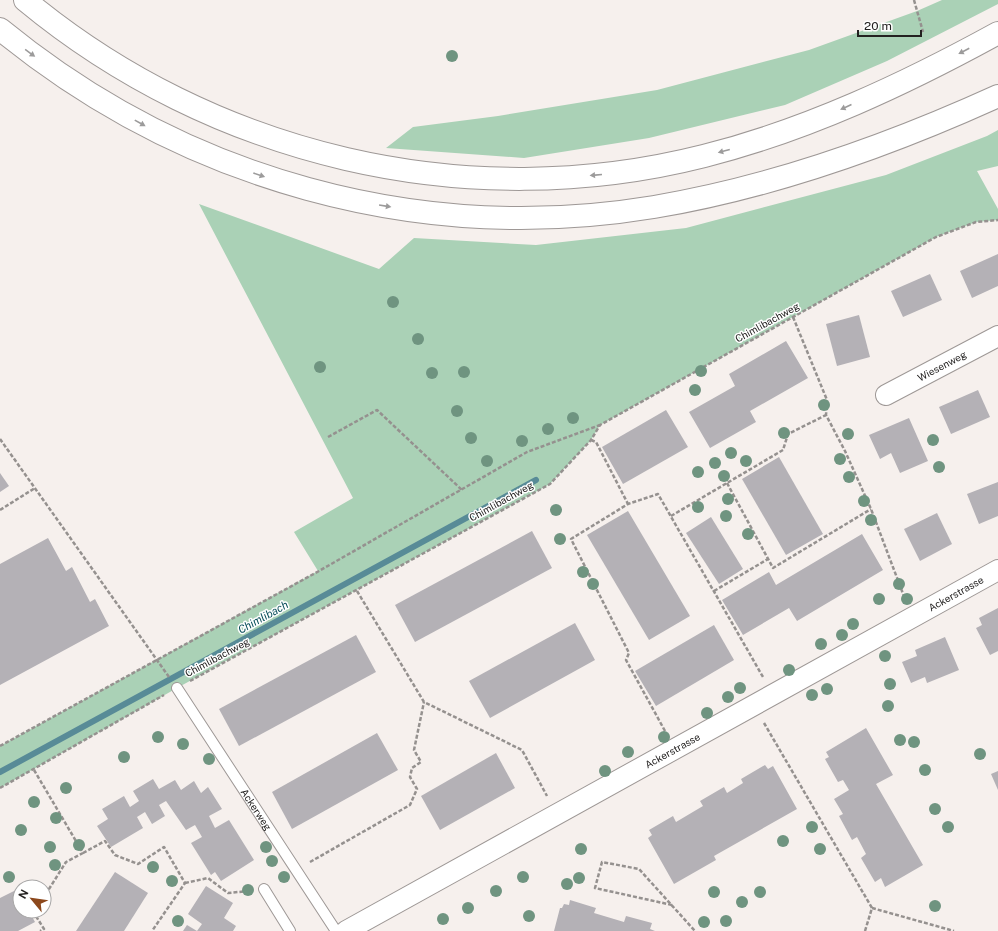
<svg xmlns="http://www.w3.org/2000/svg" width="998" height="931" viewBox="0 0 998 931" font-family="'Public Sans',sans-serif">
<rect width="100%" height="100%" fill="#f6f0ed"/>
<g fill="#aad1b6">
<polygon points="942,0 998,0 998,4 887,61 785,105 649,138 524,158 386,148 413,127 498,116 657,90 809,50 917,11"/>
<polygon points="998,130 998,166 977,171 998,209 998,220 976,222 936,237 600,425 591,440 550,484 177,688 0,788 0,746 318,571 294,532 353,498 199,204 379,269 414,238 536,245 686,228 886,175 987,136"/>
</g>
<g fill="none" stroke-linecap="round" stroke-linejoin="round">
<polyline stroke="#588b97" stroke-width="6" points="0,772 536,480"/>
</g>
<g fill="#b4b1b6">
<polygon points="998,254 998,286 972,298 960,271"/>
<polygon points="930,274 942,300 903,317 891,291"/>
<polygon points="859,315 870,357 837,366 826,324"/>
<polygon points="786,341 808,378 750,411 756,422 710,448 689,412 735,386 729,374"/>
<polygon points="978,390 990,417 951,434 939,407"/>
<polygon points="666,410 688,447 623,484 602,447"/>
<polygon points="909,418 928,461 900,473 891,453 880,459 869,435"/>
<polygon points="779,457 823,534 786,555 742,479"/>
<polygon points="0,473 9,486 0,492"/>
<polygon points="998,482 998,516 979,524 967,494"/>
<polygon points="628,511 690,616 649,640 587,535"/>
<polygon points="937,513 952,544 920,561 904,529"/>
<polygon points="711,517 743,569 719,584 686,533"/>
<polygon points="532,531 552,568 415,642 395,605"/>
<polygon points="862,534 883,570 797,621 789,608 743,635 722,600 769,572 776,585"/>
<polygon points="48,538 66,571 72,567 90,602 95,599 109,626 0,685 0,564"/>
<polygon points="998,608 998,651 990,655 976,628 982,625 979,618"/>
<polygon points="575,623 595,660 490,718 469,681"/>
<polygon points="714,625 734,660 656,706 635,671"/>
<polygon points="356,635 376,672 239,746 219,709"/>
<polygon points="945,637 959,670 927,683 925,677 911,683 902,662 917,656 915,650"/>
<polygon points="866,728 893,775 876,784 923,865 885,887 881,878 875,882 861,858 866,854 857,837 852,840 839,816 843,814 834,799 849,790 843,780 838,782 825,759 829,757 826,752"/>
<polygon points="377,733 398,770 292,829 272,792"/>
<polygon points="496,753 515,788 440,830 421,796"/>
<polygon points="765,765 768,769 773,766 797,809 714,856 716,860 674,884 648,838 652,835 649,830 673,816 676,822 703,806 700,801 724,787 727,793 743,783 741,779"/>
<polygon points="998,771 998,790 991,774"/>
<polygon points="153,779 159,789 175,780 181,790 194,781 201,793 208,787 222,809 209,816 215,828 229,820 254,860 221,881 215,872 211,875 191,843 202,837 195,825 186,830 166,801 159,805 165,816 152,824 145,812 137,817 143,828 111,847 97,826 108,819 102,809 124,796 130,807 139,801 133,791"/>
<polygon points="115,872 148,893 124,931 76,931"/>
<polygon points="206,886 233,903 224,918 236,926 233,931 197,931 202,924 188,914"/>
<polygon points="18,889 20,894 20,911 29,911 35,922 18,931 0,931 0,898"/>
<polygon points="570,900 596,908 594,913 624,922 626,916 652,923 650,929 655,931 554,931 560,908 562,908 564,904 569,905"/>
<polygon points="187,925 197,931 183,931"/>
</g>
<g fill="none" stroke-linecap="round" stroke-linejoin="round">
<g stroke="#9e9896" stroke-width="12">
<g id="lane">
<path id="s1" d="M177,688L336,931"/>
<polyline points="264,889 290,931"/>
</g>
</g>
<g stroke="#9e9896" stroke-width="22">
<g id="street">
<path id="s2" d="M886,395L998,336"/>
<path id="s3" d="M346,931L998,570"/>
</g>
</g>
<g stroke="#9e9896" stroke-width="24">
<g id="highway">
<path d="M25,0C213,156 467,216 704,156C807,130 905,84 998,33"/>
<path d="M0,29C183,179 419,246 654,207C773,187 888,146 998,96"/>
</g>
</g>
<g stroke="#95918f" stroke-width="2.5" stroke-dasharray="4 2" stroke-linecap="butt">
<polyline points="914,0 923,32"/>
<polyline points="793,317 827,400 826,415 845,451 871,509 905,599"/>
<polyline points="328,437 377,410 462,490"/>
<polyline points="0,439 169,677"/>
<polyline points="591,440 596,442 628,504"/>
<polyline points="727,483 773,568 871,509"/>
<polyline points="0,510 35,488"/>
<polyline points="671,516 783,450 788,434 826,415"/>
<polyline points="357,591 424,702 522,750 547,796"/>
<polyline points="714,591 768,559"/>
<polyline points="190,681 550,484 591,440 600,425 936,237 976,222 998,220"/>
<polyline points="764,723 872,908"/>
<polyline points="665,731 626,660 629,653 571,539 628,504 658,494 763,677"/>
<polyline points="0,746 319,571 527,452 600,425"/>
<polyline points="34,770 83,853 66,862 44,897"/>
<polyline points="0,788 164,695"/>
<polyline points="83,853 105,841 115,855 138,864 164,847 185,883 152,931"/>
<polyline points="310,862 410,805 417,789 410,777 412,768 421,762 414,750 424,702"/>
<polyline points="185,883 208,878 228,893 249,891"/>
<polyline points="672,905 595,888 602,862 639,869 695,931"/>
<polyline points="35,911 34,913 44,929 40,931"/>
<polyline points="865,931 872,908 954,931"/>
</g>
<use href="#lane" stroke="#fff" stroke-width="10"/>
<use href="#street" stroke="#fff" stroke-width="20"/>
<use href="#highway" stroke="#fff" stroke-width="22"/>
</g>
<g fill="#6f9480">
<circle cx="452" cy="56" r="6"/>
<circle cx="393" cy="302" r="6"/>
<circle cx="418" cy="339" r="6"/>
<circle cx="320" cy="367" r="6"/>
<circle cx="701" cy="371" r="6"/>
<circle cx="464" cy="372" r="6"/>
<circle cx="432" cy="373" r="6"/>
<circle cx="695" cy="390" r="6"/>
<circle cx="824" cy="405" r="6"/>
<circle cx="457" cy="411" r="6"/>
<circle cx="573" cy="418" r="6"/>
<circle cx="548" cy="429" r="6"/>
<circle cx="784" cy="433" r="6"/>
<circle cx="848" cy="434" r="6"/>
<circle cx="471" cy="438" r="6"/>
<circle cx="933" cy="440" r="6"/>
<circle cx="522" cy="441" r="6"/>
<circle cx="731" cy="453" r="6"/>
<circle cx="840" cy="459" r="6"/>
<circle cx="487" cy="461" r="6"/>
<circle cx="746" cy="461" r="6"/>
<circle cx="715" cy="463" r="6"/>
<circle cx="939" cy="467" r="6"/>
<circle cx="698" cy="472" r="6"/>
<circle cx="724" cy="476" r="6"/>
<circle cx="849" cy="477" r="6"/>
<circle cx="728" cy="499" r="6"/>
<circle cx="864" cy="501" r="6"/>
<circle cx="698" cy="507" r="6"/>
<circle cx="556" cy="510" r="6"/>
<circle cx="726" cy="516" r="6"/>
<circle cx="871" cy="520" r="6"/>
<circle cx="748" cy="534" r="6"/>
<circle cx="560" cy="539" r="6"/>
<circle cx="583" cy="572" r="6"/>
<circle cx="593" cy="584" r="6"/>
<circle cx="899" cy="584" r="6"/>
<circle cx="879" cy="599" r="6"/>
<circle cx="907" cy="599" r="6"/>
<circle cx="853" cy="624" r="6"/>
<circle cx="842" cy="635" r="6"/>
<circle cx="821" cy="644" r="6"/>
<circle cx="885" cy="656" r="6"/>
<circle cx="789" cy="670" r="6"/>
<circle cx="890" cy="684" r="6"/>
<circle cx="740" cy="688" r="6"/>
<circle cx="827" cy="689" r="6"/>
<circle cx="812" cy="695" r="6"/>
<circle cx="728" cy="697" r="6"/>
<circle cx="888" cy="706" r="6"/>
<circle cx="707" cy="713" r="6"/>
<circle cx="158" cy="737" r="6"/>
<circle cx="664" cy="737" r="6"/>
<circle cx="900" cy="740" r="6"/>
<circle cx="914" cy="742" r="6"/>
<circle cx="183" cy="744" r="6"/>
<circle cx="628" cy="752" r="6"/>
<circle cx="980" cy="754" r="6"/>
<circle cx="124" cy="757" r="6"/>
<circle cx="209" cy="759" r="6"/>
<circle cx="925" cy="770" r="6"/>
<circle cx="605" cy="771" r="6"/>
<circle cx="66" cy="788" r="6"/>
<circle cx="34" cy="802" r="6"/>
<circle cx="935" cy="809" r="6"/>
<circle cx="56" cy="818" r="6"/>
<circle cx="812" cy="827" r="6"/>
<circle cx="948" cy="827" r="6"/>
<circle cx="21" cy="830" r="6"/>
<circle cx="783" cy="841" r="6"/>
<circle cx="79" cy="845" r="6"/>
<circle cx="50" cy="847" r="6"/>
<circle cx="266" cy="847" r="6"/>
<circle cx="581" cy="849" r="6"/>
<circle cx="820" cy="849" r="6"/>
<circle cx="272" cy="861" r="6"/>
<circle cx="55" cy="865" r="6"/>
<circle cx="153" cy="867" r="6"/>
<circle cx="9" cy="877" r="6"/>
<circle cx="284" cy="877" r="6"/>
<circle cx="523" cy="877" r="6"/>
<circle cx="579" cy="878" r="6"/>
<circle cx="172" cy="881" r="6"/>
<circle cx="567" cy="884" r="6"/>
<circle cx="248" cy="890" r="6"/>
<circle cx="496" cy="891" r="6"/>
<circle cx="714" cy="892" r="6"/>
<circle cx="760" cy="892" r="6"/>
<circle cx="742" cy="902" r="6"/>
<circle cx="935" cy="906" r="6"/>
<circle cx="468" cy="908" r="6"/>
<circle cx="529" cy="916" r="6"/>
<circle cx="443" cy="919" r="6"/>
<circle cx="178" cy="921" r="6"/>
<circle cx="726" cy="921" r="6"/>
<circle cx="704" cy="922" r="6"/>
</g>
<defs><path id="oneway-solid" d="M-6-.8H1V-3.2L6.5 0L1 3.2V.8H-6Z"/></defs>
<g fill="#9c9b9b">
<use href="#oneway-solid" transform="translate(964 51) rotate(152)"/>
<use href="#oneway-solid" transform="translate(30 53) rotate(36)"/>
<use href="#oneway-solid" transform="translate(846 107) rotate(156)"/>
<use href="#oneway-solid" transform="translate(140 123) rotate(29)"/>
<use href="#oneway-solid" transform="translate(724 151) rotate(165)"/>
<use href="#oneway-solid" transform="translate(259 175) rotate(19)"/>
<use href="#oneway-solid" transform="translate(596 175) rotate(175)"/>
<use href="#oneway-solid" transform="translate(385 206) rotate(9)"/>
</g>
<g text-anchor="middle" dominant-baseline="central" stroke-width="3" stroke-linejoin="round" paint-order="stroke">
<g font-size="10" fill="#232120" stroke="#fff">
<text transform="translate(767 322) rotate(-29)">Chimlibachweg</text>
<text stroke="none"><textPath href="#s2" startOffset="63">Wiesenweg</textPath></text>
<text transform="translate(501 501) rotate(-29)">Chimlibachweg</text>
<text stroke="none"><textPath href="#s3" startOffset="697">Ackerstrasse</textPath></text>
<text transform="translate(217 657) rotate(-28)">Chimlibachweg</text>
<text stroke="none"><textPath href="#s3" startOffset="373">Ackerstrasse</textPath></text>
<text stroke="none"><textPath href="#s1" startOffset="145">Ackerweg</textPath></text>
</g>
<g font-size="11" font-style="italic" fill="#064c58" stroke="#fff">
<text transform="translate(263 617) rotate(-29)">Chimlibach</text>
</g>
</g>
<g transform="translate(32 899) rotate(299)"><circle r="19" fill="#ffffff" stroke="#a7a6a6"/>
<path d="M0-3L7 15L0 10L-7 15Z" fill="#8c481c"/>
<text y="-6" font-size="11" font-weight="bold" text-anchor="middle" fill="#232120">N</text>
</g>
<path d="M858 30v6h63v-6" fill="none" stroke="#232120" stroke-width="2"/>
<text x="864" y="30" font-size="12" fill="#232120" stroke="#ffffff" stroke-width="3" paint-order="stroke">20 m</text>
</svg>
